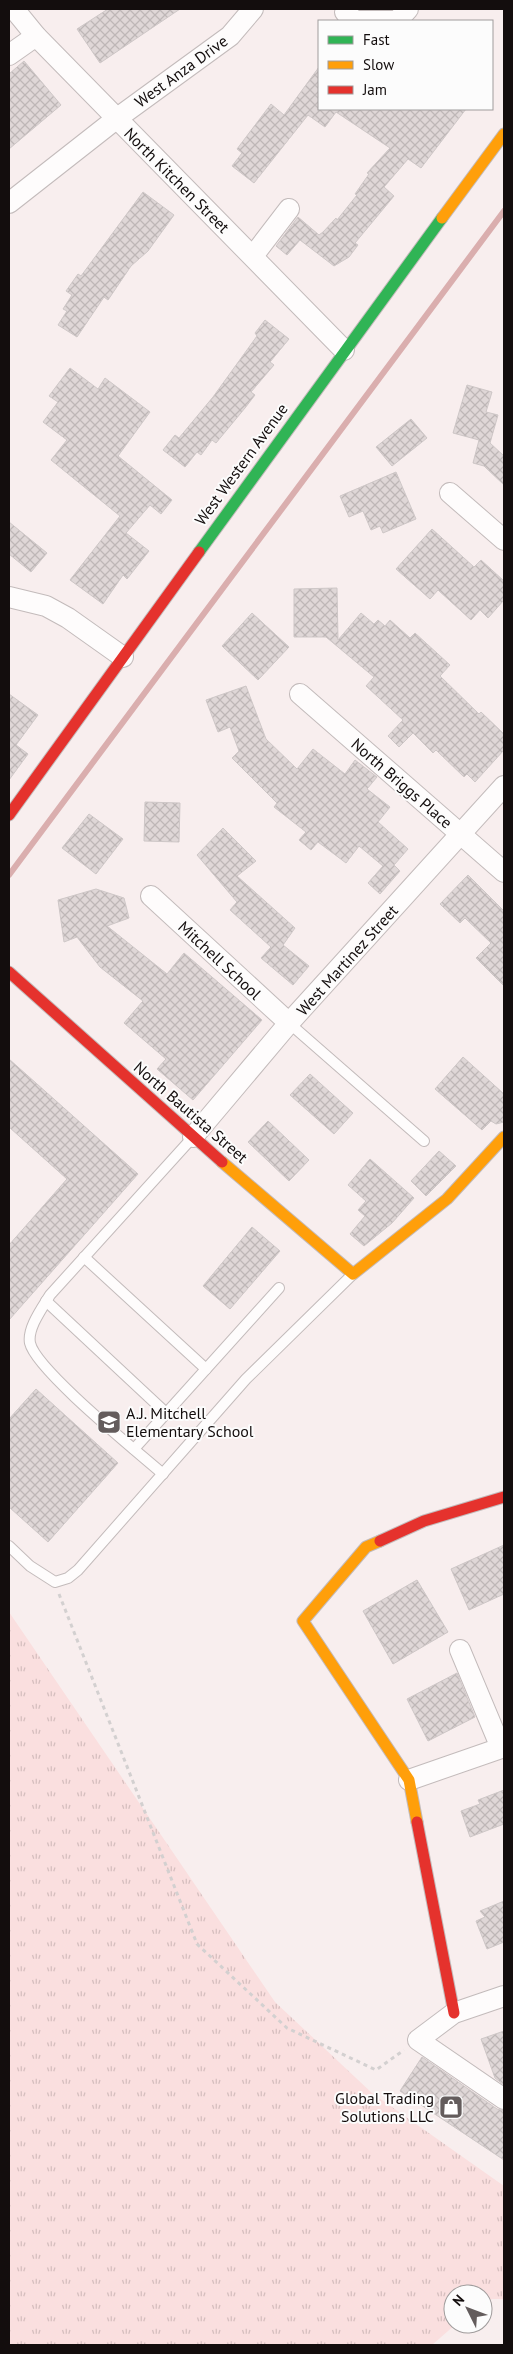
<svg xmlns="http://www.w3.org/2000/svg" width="513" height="2354" viewBox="0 0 513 2354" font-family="'PT Sans',sans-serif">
<defs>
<pattern id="grass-tufts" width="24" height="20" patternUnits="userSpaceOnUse" patternTransform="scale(1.25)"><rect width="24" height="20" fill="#fadfdf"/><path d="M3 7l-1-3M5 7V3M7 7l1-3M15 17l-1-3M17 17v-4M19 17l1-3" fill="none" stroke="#d5bebe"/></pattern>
<pattern id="building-cross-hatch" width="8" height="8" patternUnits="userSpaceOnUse" patternTransform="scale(1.25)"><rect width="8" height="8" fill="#dfd7d7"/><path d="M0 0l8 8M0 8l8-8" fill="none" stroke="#beb7b7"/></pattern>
</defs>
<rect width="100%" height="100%" fill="#f8eeee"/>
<polygon fill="url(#grass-tufts)" points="9,1612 275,2002 372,2093 504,2186 504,2299 492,2299 483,2306 483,2294 453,2294 453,2324 456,2324 432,2345 9,2345"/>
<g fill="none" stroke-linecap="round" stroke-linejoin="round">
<polyline stroke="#daaeae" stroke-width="6" points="9,875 504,211"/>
</g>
<g fill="url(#building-cross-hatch)" stroke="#cec7c7">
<polygon points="108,9 180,9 100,63 77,29"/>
<polygon points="24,61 61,105 9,149 9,74"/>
<polygon points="319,67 319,109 466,109 421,168 408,159 384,187 394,196 355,243 358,245 349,257 334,266 300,240 287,255 276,246 298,217 319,235 323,232 336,218 337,220 357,195 355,194 369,174 367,173 390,148 336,112 325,127 308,115 254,183 232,166 242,153 237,149 271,104 284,115"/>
<polygon points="143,192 174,215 148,251 131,266 108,300 104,297 77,337 58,325 67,311 63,309 72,295 66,291 78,274 81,276"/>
<polygon points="265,320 289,339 270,362 274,365 251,392 255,395 245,408 216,443 212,440 201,455 197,452 185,467 163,450 175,435 179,438 213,397 257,336 255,333"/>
<polygon points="70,368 98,389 105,378 150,412 118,456 172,500 161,514 150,505 126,533 149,551 127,579 123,575 103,604 70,580 120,516 51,460 67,440 43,422 58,402 49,396"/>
<polygon points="467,385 492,392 486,412 498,415 490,443 504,456 504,485 484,466 473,463 479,440 453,433"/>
<polygon points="411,419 427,438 392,466 376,447"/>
<polygon points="396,472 416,519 383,533 380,526 371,530 363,511 349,517 340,496"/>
<polygon points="9,522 47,553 31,572 9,554"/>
<polygon points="432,529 474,567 481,560 504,581 504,600 488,618 480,610 471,620 438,590 430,599 396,569"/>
<polygon points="337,588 338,640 361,613 374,624 378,620 385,626 390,620 410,638 415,633 450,665 440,676 479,714 481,712 504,734 504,750 475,782 467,774 464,777 436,750 433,753 413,733 399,747 388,736 403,720 366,686 374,677 326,637 294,637 294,589"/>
<polygon points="252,613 289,647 258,680 222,646"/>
<polygon points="246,686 266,739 297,769 313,749 345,774 355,760 377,777 367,789 390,807 378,822 408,849 394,865 400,871 380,894 368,883 383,866 359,846 346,863 318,842 311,850 299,840 306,832 274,807 277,803 232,758 239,751 230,727 218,732 206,700"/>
<polygon points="9,694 38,715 16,745 28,754 9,780"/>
<polygon points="145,802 180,803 179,842 144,841"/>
<polygon points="89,814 123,839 96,874 62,848"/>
<polygon points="223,828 256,861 237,876 295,928 283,945 309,966 293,985 261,958 271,947 230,910 237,902 197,855"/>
<polygon points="468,875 504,911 504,986 476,958 491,943 465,918 460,923 440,904"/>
<polygon points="96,889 124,898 129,918 107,926 167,974 184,953 262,1020 193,1100 157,1069 166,1059 124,1023 143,1001 100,967 77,937 64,942 58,900"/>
<polygon points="463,1057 504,1094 504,1122 496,1124 491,1121 482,1130 435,1089"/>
<polygon points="9,1059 138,1174 9,1320 9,1245 67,1179 9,1127"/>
<polygon points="310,1074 353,1113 334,1134 290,1095"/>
<polygon points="268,1121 309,1160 289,1181 248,1142"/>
<polygon points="439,1151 456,1166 426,1196 411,1181"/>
<polygon points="370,1159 414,1198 392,1223 364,1246 350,1234 365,1216 358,1210 366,1201 348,1185"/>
<polygon points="252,1227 280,1251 230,1309 203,1286"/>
<polygon points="36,1389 118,1463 48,1542 9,1507 9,1419"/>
<polygon points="504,1545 504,1594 469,1610 451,1569"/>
<polygon points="417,1580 448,1632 393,1664 363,1611"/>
<polygon points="457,1673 475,1717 428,1741 407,1699"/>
<polygon points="504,1790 504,1824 470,1837 461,1811 480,1804 478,1800"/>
<polygon points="504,1901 504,1942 487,1949 476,1921 485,1917 480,1911"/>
<polygon points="504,2031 504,2085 495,2078 481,2039"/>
<polygon points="422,2057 497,2109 504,2111 504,2160 400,2091"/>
</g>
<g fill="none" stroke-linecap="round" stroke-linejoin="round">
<g stroke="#c3bbbb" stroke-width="12">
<g id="lane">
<polyline points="289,1023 424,1141"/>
<polyline points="84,1257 206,1369"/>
<polyline points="46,1301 166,1413"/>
<polyline points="134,1449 279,1288"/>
<path d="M163,1474C138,1452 36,1370 30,1343C27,1328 43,1307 50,1295L193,1137"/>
<polyline points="9,1546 30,1566 55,1582 68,1578 78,1570 246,1379 352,1275"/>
</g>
</g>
<g stroke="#c3bbbb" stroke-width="22">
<g id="street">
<polyline points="14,9 36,36 344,350"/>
<polyline points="345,12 355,21 397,21 408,9"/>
<polyline points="9,55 36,36"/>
<polyline points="9,203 116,119 230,36 253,9"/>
<polyline points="253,256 289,209"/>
<polyline points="450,493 504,540"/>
<polyline points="9,597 46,606 68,618 123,657"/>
<polyline points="300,694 504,872"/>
<polyline points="151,896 289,1023"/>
<polyline points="193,1137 289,1023 504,786"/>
<polyline points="460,1650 501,1748"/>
<polyline points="409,1780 504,1747"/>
<polyline points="504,1996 454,2013 418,2040 504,2099"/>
</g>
</g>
<g stroke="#c3bbbb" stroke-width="13">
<polyline id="fast" points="199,552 442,218"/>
</g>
<g stroke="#c3bbbb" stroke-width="13">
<g id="slow">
<polyline points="442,218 504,134"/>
<polyline points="222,1162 353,1274 447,1199 504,1137"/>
<polyline points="380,1541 366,1547 303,1621 409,1780 417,1822"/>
</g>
</g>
<g stroke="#c3bbbb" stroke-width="13">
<g id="jam">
<polyline points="9,815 199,552"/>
<polyline points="9,972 222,1162"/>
<polyline points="380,1541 424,1521 504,1497"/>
<polyline points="417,1822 454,2013"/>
</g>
</g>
<polyline stroke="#d3d0d0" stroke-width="3" stroke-dasharray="4 4" stroke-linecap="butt" points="59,1594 197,1944 287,2028 376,2070 404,2050"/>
<use href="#lane" stroke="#fefcfc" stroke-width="10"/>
<use href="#street" stroke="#fefcfc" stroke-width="20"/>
<use href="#fast" stroke="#30b455" stroke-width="11"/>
<use href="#slow" stroke="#ff9f0a" stroke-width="11"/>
<use href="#jam" stroke="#e5322d" stroke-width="11"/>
</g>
<defs>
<g id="school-square" transform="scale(1.25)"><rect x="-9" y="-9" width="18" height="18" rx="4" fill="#635c5c" stroke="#fcfcfc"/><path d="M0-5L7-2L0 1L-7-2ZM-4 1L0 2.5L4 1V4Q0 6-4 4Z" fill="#fff"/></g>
<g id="shop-square" transform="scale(1.25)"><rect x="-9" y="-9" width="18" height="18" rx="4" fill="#635c5c" stroke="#fcfcfc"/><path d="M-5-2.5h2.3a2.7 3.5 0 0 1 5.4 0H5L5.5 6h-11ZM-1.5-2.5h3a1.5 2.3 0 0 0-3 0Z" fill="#fff"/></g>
</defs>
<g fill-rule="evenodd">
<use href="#school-square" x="109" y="1422"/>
<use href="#shop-square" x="451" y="2107"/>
</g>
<g text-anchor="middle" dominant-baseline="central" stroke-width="4" stroke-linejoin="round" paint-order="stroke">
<g font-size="16" fill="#130d0d" stroke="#fcfcfc">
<text transform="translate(181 71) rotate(-36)">West Anza Drive</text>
<text transform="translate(177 180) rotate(45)">North Kitchen Street</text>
<text transform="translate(241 464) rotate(-54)">West Western Avenue</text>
<text transform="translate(402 783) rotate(41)">North Briggs Place</text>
<text transform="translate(220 960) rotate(43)">Mitchell School</text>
<text transform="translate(347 960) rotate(-48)">West Martinez Street</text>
<text transform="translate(191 1112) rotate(41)">North Bautista Street</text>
</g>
<g font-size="16" fill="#130d0d" stroke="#fcfcfc" text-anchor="start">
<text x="126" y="1413">A.J. Mitchell<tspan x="126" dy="18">Elementary School</tspan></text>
<text x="434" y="2098" text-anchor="end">Global Trading<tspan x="434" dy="18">Solutions LLC</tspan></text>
</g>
</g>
<rect width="513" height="2354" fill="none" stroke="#130d0d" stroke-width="20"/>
<rect x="318" y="20" width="175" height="90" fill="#fcfcfc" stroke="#9f9c9c"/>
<rect x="328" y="36" width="25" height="8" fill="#30b455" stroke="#9f9c9c"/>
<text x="363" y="45" font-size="15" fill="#130d0d">Fast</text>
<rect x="328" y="61" width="25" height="8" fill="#ff9f0a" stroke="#9f9c9c"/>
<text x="363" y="70" font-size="15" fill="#130d0d">Slow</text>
<rect x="328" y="86" width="25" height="8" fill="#e5322d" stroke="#9f9c9c"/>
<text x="363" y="95" font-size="15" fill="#130d0d">Jam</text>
<g transform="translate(468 2309) rotate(312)"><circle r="24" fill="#fcfcfc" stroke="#9f9c9c"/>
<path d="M0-4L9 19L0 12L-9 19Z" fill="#635c5c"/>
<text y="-8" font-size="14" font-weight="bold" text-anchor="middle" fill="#130d0d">N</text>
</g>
</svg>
